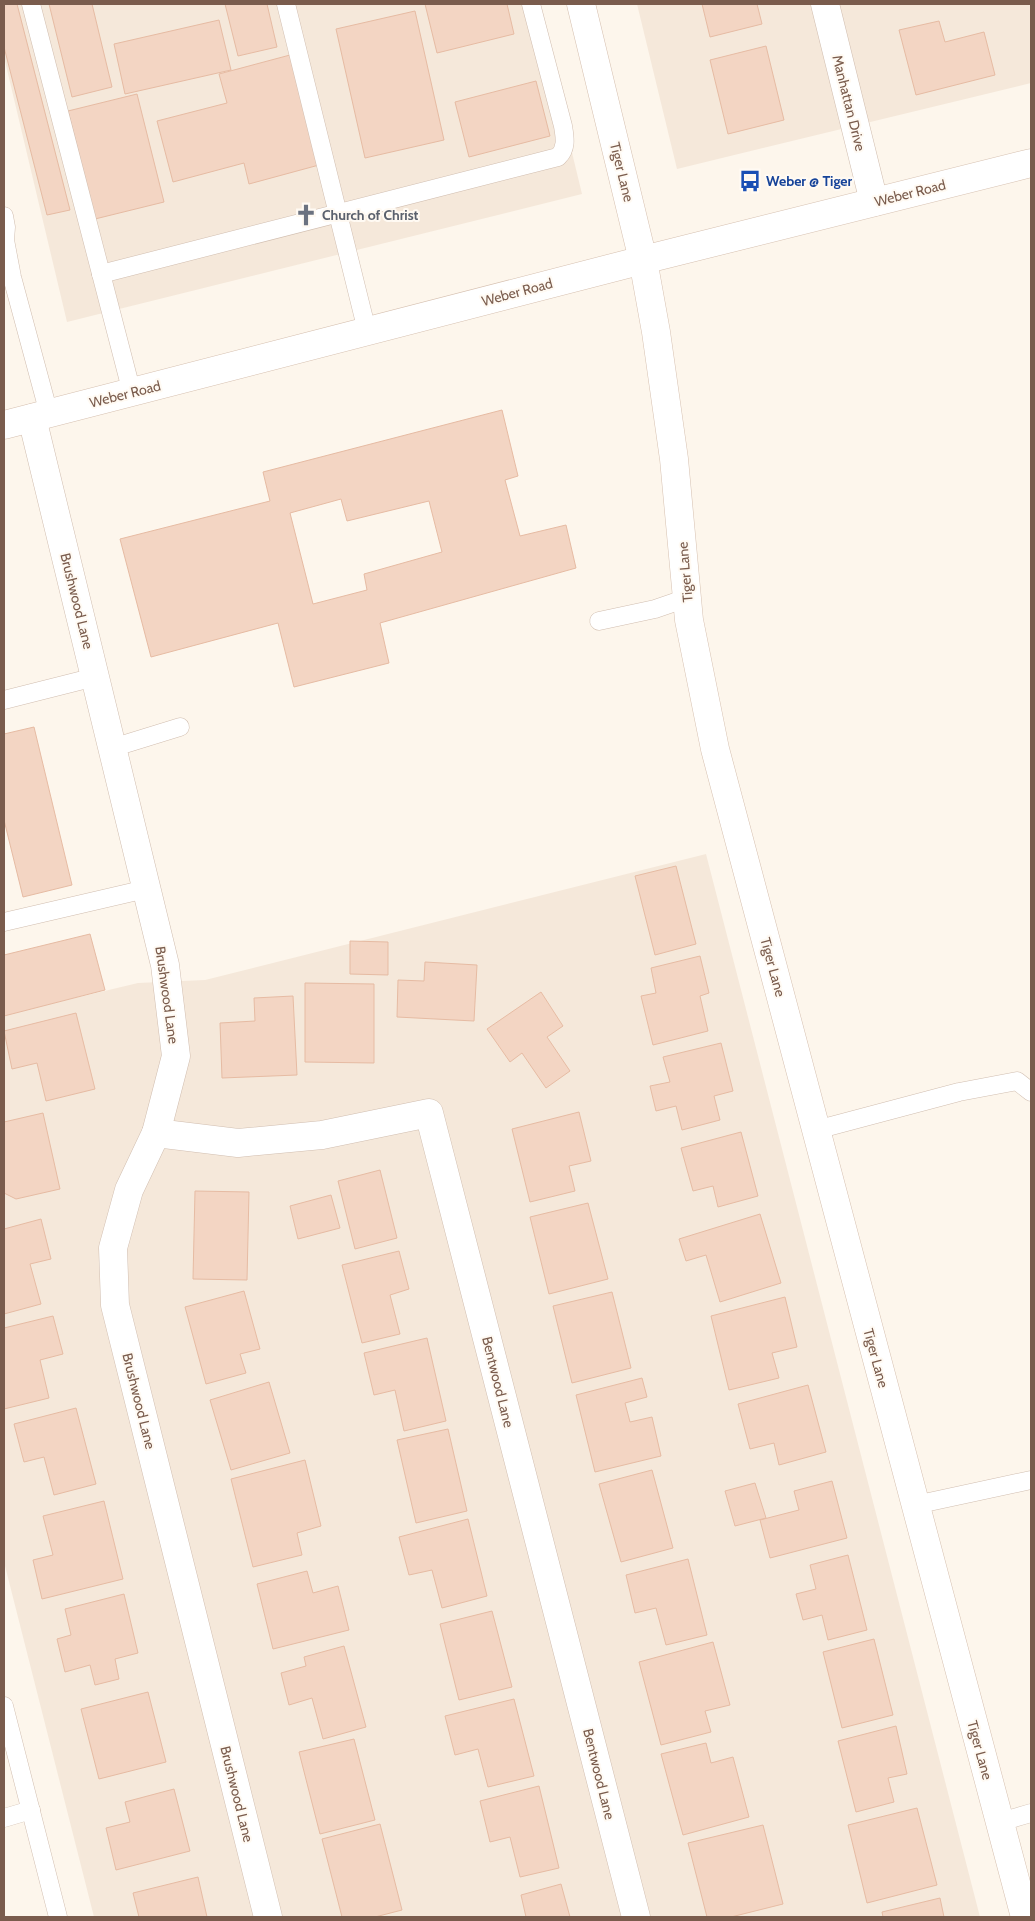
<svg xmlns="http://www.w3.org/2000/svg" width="1035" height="1921" viewBox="0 0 1035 1921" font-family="Cabin,sans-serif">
<rect width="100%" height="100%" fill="#fdf6ec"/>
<g fill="#f5e8da">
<polygon points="4,4 536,4 582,194 67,322 4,57"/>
<polygon points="637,4 1031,4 1031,83 677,169"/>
<polygon points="706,854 980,1917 94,1917 4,1562 4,1015 138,983 205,980"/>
</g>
<g fill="#f3d5c3" stroke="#e6bba3" fill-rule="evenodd">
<polygon points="4,4 17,4 70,210 47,215 4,47"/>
<polygon points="49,4 92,4 112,87 72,97"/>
<polygon points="225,4 267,4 277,47 238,56"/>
<polygon points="425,4 507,4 514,34 437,53"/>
<polygon points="702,4 757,4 762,24 710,37"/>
<polygon points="415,11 444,140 365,158 336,29"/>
<polygon points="219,20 231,70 125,94 114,44"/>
<polygon points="939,21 945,42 984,32 995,75 916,95 899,30"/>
<polygon points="766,46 784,120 728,134 710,60"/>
<polygon points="290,55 319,165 249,184 244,163 173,182 157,121 227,103 219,74"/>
<polygon points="536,81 550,136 469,157 455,102"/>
<polygon points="137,94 164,202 95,219 68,111"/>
<path d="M502,410L518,476L505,480L520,536L566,525L576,568L380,623L389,663L294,687L278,623L151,657L120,539L270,501L263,472ZM341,499L347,521L429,501L442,552L364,574L367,590L313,604L290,513Z"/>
<polygon points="34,727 72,885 23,897 4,820 4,734"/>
<polygon points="676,866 696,944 655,955 635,876"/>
<polygon points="90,934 105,990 4,1016 4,955"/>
<polygon points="350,941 388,942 388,975 350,974"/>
<polygon points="700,956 709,993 700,996 708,1031 653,1045 641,996 656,993 651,968"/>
<polygon points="425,962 477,965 474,1021 397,1017 398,980 424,981"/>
<polygon points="305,983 374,984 374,1063 305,1062"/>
<polygon points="541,992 563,1026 547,1037 570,1071 546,1088 522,1053 510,1062 487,1029"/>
<polygon points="293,996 297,1075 222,1078 220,1023 255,1021 254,998"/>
<polygon points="76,1013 95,1089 46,1101 37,1063 12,1069 4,1031"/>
<polygon points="721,1043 733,1091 714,1096 720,1120 682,1130 676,1106 656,1111 650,1086 670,1082 663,1057"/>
<polygon points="579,1112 591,1161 569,1166 575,1191 530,1202 512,1129"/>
<polygon points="43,1113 60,1189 16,1199 4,1193 4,1122"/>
<polygon points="741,1132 758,1196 718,1207 713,1186 693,1191 681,1148"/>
<polygon points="380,1170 397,1238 355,1249 338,1181"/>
<polygon points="195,1191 249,1192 247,1280 193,1279"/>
<polygon points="331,1195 340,1228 298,1239 290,1206"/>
<polygon points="588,1203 608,1279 549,1294 530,1217"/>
<polygon points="760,1214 781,1283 720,1302 706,1255 686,1261 679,1239"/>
<polygon points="41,1219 51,1259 30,1264 41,1304 4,1314 4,1229"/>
<polygon points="399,1251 409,1289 390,1295 400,1334 362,1343 342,1265"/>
<polygon points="244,1291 260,1349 240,1354 246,1373 206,1384 185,1307"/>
<polygon points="612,1292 631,1368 572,1383 553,1306"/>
<polygon points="785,1297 797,1347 772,1353 779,1378 729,1390 711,1316"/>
<polygon points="53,1316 63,1354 40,1360 49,1398 4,1409 4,1328"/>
<polygon points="427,1338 446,1421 404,1431 395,1390 374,1395 364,1353"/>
<polygon points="642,1378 647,1397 625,1403 630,1422 652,1417 661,1456 595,1472 576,1395"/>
<polygon points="269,1382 290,1453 231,1470 210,1400"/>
<polygon points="808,1385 826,1452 779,1465 774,1443 750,1449 738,1404"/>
<polygon points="76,1408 96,1484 54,1495 44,1457 24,1462 14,1424"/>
<polygon points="448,1429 467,1511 416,1523 397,1440"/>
<polygon points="305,1460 321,1526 297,1533 302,1555 253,1567 231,1479"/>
<polygon points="652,1470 673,1548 621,1562 599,1484"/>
<polygon points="832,1481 847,1538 770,1558 760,1520 799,1510 794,1491"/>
<polygon points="755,1483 766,1518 735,1526 725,1491"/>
<polygon points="104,1501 123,1579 42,1599 33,1560 53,1555 43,1516"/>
<polygon points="468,1519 487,1596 442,1608 432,1570 409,1575 399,1537"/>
<polygon points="848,1555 867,1630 828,1640 822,1615 803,1620 796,1594 816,1589 810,1565"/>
<polygon points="688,1559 707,1635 666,1645 656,1608 635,1613 626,1575"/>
<polygon points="307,1571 313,1593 338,1586 349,1630 273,1649 257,1584"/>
<polygon points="124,1594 138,1653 115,1659 119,1679 95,1685 90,1665 65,1672 57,1639 71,1635 65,1609"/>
<polygon points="492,1611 512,1687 459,1700 440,1624"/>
<polygon points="874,1639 893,1715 842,1728 823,1652"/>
<polygon points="713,1642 730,1705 705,1711 711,1732 661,1745 639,1662"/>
<polygon points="344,1646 366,1727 323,1739 312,1698 289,1705 281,1673 306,1666 304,1657"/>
<polygon points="148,1692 166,1762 99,1779 81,1709"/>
<polygon points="514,1699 534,1776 488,1787 478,1749 455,1755 445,1716"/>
<polygon points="896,1726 907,1774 888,1778 894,1802 856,1812 838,1741"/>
<polygon points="354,1739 375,1820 320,1834 299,1752"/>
<polygon points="706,1743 711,1763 733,1757 749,1817 683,1835 661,1754"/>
<polygon points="539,1786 559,1868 520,1877 510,1837 490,1842 480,1801"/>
<polygon points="174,1789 190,1851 116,1870 106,1828 130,1822 125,1802"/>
<polygon points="917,1808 937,1885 867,1903 848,1825"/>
<polygon points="380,1824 402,1910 375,1917 342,1917 322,1839"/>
<polygon points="763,1825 783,1904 731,1917 707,1917 688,1843"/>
<polygon points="198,1877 207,1917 139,1917 133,1893"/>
<polygon points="561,1884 570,1917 526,1917 521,1895"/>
<polygon points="940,1898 944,1917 883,1917 882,1912"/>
</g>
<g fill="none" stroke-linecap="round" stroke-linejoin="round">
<g stroke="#d1beb0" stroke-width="19">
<g id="lane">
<polyline points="31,4 132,393"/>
<polyline points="286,4 367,331"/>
<polyline points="4,216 6,227 5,240 12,277 49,414"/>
<path d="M101,274L558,157C567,148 565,138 563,126L531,4"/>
<polyline points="599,621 655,609 687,598"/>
<polyline points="4,700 95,677"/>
<polyline points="112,748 180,727"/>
<polyline points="4,922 146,889"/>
<polyline points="816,1130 959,1092 1017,1081 1031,1092"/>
<polyline points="915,1505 1031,1480"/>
<polyline points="4,1706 58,1917"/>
<polyline points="4,1818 31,1810"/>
<polyline points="1000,1822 1031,1813"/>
</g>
</g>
<g stroke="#d1beb0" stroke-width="29">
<g id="street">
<polyline points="825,4 874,202"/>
<polyline points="32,418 165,965 176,1056 156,1133 129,1190 113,1248 115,1305 268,1917"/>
<polyline points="156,1133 238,1143 322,1135 429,1113 636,1917"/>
</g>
</g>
<g stroke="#d6c0b0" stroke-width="29">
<g id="secondary">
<polyline points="581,4 643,260 656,332 674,459 689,620 715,749 1025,1917"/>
<polyline points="4,425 643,260 1031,163"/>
</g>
</g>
<use href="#lane" stroke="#fff" stroke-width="18"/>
<use href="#street" stroke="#fff" stroke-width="28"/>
<use href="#secondary" stroke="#fff" stroke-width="28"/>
</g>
<defs>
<g id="bus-bare" transform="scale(1.725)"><path d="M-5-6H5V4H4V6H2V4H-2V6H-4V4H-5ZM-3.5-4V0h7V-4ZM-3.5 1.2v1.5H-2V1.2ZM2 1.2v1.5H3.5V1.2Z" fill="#1a4fb4" stroke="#fffaf3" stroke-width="2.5" paint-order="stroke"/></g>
<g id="church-bare" transform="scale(1.725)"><path d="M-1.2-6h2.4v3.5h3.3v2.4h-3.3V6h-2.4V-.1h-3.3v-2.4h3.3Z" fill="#6b7280" stroke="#fffaf3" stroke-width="2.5" paint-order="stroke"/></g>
</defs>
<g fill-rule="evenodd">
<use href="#bus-bare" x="750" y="181"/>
<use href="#church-bare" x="306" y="215"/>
</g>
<g text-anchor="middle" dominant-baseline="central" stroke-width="4" stroke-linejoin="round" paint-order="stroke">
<g font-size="14" fill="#7a5c4d" stroke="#fffaf3">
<text transform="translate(849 103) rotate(76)">Manhattan Drive</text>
<text transform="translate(622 172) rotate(76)">Tiger Lane</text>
<text transform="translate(910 193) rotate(-14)">Weber Road</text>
<text transform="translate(517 292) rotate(-15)">Weber Road</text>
<text transform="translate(125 394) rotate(-14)">Weber Road</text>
<text transform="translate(685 572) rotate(-95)">Tiger Lane</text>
<text transform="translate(77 601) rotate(76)">Brushwood Lane</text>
<text transform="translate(773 967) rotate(75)">Tiger Lane</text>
<text transform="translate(167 995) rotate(82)">Brushwood Lane</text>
<text transform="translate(876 1358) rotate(75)">Tiger Lane</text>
<text transform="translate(498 1382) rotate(76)">Bentwood Lane</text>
<text transform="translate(139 1401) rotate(76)">Brushwood Lane</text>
<text transform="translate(980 1750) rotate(75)">Tiger Lane</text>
<text transform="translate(599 1774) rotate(76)">Bentwood Lane</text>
<text transform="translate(237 1794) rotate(76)">Brushwood Lane</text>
</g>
<g font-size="14" font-weight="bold" fill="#164399" stroke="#fffaf3" text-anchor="start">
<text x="766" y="181">Weber @ Tiger</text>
</g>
<g font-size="14" font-weight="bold" fill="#5b616d" stroke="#fffaf3" text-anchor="start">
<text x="322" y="215">Church of Christ</text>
</g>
</g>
<rect width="1035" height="1921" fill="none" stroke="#7a5c4d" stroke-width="10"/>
</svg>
